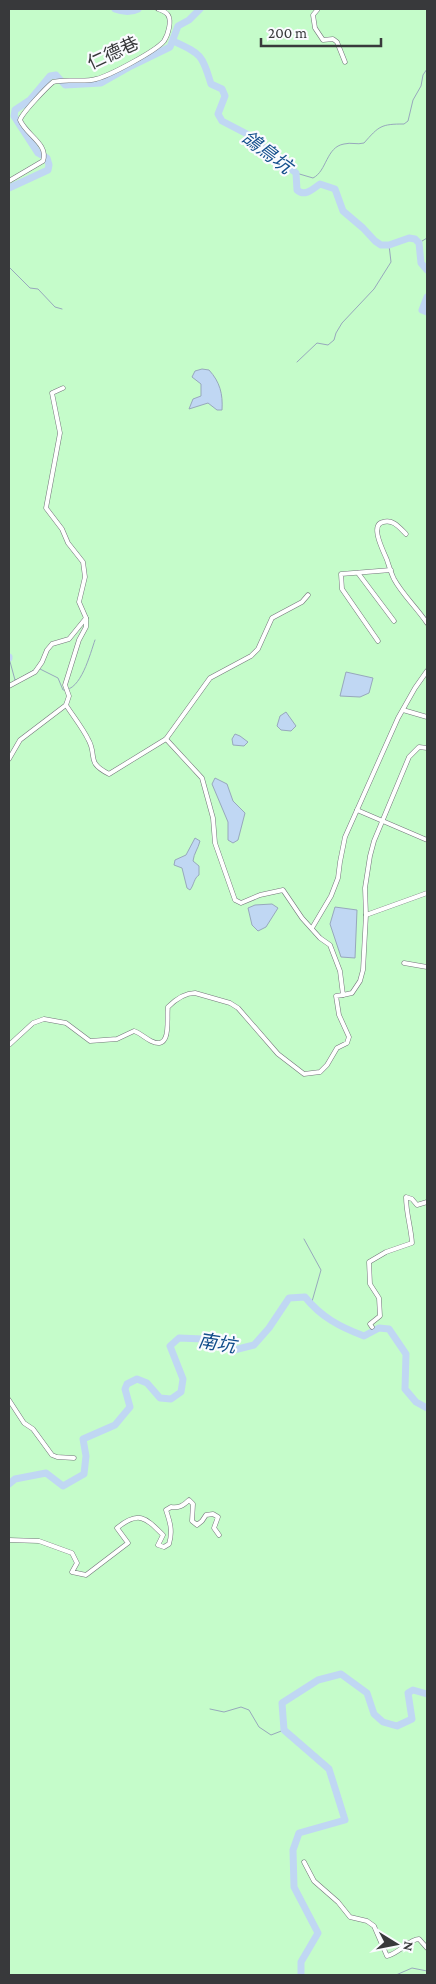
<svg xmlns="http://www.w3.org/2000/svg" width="436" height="1984" viewBox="0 0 436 1984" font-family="'Crimson Pro','Noto Sans TC',serif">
<rect width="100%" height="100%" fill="#fafbfe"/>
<rect fill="#c5fcca" x="9" y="9" width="418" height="1966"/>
<g fill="#c0d7f3" stroke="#97a8bc">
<path d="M202,369L209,370C220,382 223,394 222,410H217L208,403L189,409L193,399L201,396V384L192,377L195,371Z"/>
<polygon points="346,672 373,678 369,693 360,697 340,696"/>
<polygon points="286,712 296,726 291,731 281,730 277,726 280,716"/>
<polygon points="235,734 240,736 248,742 244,746 233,745 232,739"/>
<polygon points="215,778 227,784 233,801 245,813 238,840 233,843 228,840 228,822 212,784"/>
<path d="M195,838L200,841C198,849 194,853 193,861L199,866V875C194,878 194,885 190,890L187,888L182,868L174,865L175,860L186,855Z"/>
<polygon points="272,904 278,908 266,927 258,931 252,925 248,908 255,905"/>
<polygon points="335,907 357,910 355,958 341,957 330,924"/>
</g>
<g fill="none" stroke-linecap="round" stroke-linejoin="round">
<g stroke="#97a8bc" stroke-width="1">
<path d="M296,173L313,178C327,171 326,147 344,144C351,142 357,145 364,143C379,126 381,124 404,124L408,121L413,100L421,86L423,75L427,69"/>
<polyline points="419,243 427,238"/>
<polyline points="9,267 30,288 38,289 55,307 62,309"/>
<polyline points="297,362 317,343 328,345 334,340 336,333 342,323 374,289 391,262 389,245"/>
<polyline points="9,658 15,680 19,679"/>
<path d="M40,669L58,678L63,690C81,691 90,654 95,640"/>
<polyline points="22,677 36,669"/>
<polyline points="304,1239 321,1270 311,1305"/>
<polyline points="210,1709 224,1712 241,1707 249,1710 259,1727 271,1735 284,1730"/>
<polyline points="396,1975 412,1968 427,1971"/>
</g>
<g stroke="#c0d7f3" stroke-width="7">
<path d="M115,9C123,12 130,13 138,9"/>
<path d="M173,41C201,54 202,54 211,84L222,89L225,96L218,114L222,121L247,134L296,173L297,190C305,197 313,189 320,184L335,189L343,211L363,228L375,241L381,245H389L409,238L415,239L419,243L421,263L427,270"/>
<polyline points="9,188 48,170 49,165 47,158 38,153 14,116 15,110 30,100 50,76 56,75 65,85 101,83 131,66 170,47 178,26 189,20 200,9"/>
<polyline points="427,297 422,310 427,312"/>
<polyline points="9,657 9,658"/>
<path d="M9,1484L15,1479L46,1473L63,1486L84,1474L86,1456L83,1439L115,1425L130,1407L125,1389L127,1384L137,1379L147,1383L160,1398L171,1399L181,1392L183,1379L170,1346L179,1338L203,1339L234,1350L254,1345L269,1328L289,1298L305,1297C321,1317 340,1327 364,1336L379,1328L389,1329L406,1354L405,1389L416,1402L427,1408"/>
<polyline points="301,1975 301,1962 318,1933 294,1887 293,1850 299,1833 345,1820 329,1769 284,1730 282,1703 318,1680 341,1674 367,1693 374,1714 383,1722 397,1726 412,1719 408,1693 413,1690 427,1694"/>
</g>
<g stroke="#73767a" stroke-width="5">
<g id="street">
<polyline points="318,9 313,15 315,28 323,40 333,39 337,42 345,62"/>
<path d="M9,181L43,161C49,144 26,135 20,120C22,113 46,88 53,82C67,78 82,83 96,79C109,76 156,51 164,41C168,35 172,21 168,15C166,12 161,10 158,9"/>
<path d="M406,534C399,527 393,519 383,522C369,525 384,552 387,560C389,566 391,573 394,579C402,594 417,608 427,623"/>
<polyline points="358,573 394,621"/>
<polyline points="378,641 342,589 341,574 391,570"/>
<polyline points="9,686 35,672 42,662 47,650 52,644 69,639 86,618"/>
<path d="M66,705C73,716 82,727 88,739C98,756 85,762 109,774L166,739L210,678L251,656L258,649L272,618L302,602L308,595"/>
<polyline points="403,710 427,717"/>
<polyline points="166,739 202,778 213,818 215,843 235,900 241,903 260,895 283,890 302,918 320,938 330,945 340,971 343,995 352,993 360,981 363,970 366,915 365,888 370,856 374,841 409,757 419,747 427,748"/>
<polyline points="9,759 20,740 66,705 69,696 65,685 79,640 86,627 86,618 79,602 85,577 83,562 68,543 62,529 46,508 60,433 52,393 63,388"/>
<polyline points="357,810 427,840"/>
<polyline points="366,915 427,893"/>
<polyline points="312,928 331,896 338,878 340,862 345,837 398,718 415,688 427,671"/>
<polyline points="404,963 427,967"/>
<path d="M9,1045L33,1023L44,1019L66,1023L90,1041L117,1039L134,1031C140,1033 145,1038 151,1041C173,1052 166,1016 168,1007C176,999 184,993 195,993L230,1003L238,1008L278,1054L304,1074L320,1072L327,1065L337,1048L347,1043L349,1037L339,1015L336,996L343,995"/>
<path d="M372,1327L370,1324L380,1316L379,1298L370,1284L369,1262L386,1252L412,1243C411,1227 406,1213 406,1197L412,1199L417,1205L427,1202"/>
<polyline points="9,1400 24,1423 33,1429 52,1455 57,1457 74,1458"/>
<path d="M9,1540L39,1541L72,1553L77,1563L72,1572L86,1575L128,1543L117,1528C139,1510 146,1518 163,1535L158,1545L164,1547L169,1544C173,1531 170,1522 166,1510L171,1507C179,1508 183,1506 189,1500L193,1504L192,1521L197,1525L202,1521L206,1515L213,1514L218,1517L214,1528L219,1535"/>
<path d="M304,1862L314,1881L338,1902L350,1917L367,1921L374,1926L387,1956C400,1953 409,1939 419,1939L427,1948"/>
</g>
</g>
<use href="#street" stroke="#fff" stroke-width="4"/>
</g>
<g text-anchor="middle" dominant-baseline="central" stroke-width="4.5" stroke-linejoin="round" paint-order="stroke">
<g font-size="18" fill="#38393b" stroke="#fafbfe">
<text transform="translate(113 53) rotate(-25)">仁德巷</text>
</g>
<g font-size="19" font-style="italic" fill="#144f8c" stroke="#fafbfe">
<text transform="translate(267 152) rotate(37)">鴿鳥坑</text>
<text transform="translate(217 1343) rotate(9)">南坑</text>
</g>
</g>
<rect width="436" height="1984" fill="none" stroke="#38393b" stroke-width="20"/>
<g transform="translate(396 1944) rotate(100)" stroke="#fafbfe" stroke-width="4" paint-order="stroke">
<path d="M0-4L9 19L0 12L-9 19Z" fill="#38393b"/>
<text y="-8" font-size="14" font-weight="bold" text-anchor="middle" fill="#38393b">N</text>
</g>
<path d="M261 38v8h120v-8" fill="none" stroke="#38393b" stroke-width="2.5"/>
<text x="268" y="38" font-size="15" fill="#38393b" stroke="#fafbfe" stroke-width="4" paint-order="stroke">200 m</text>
</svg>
